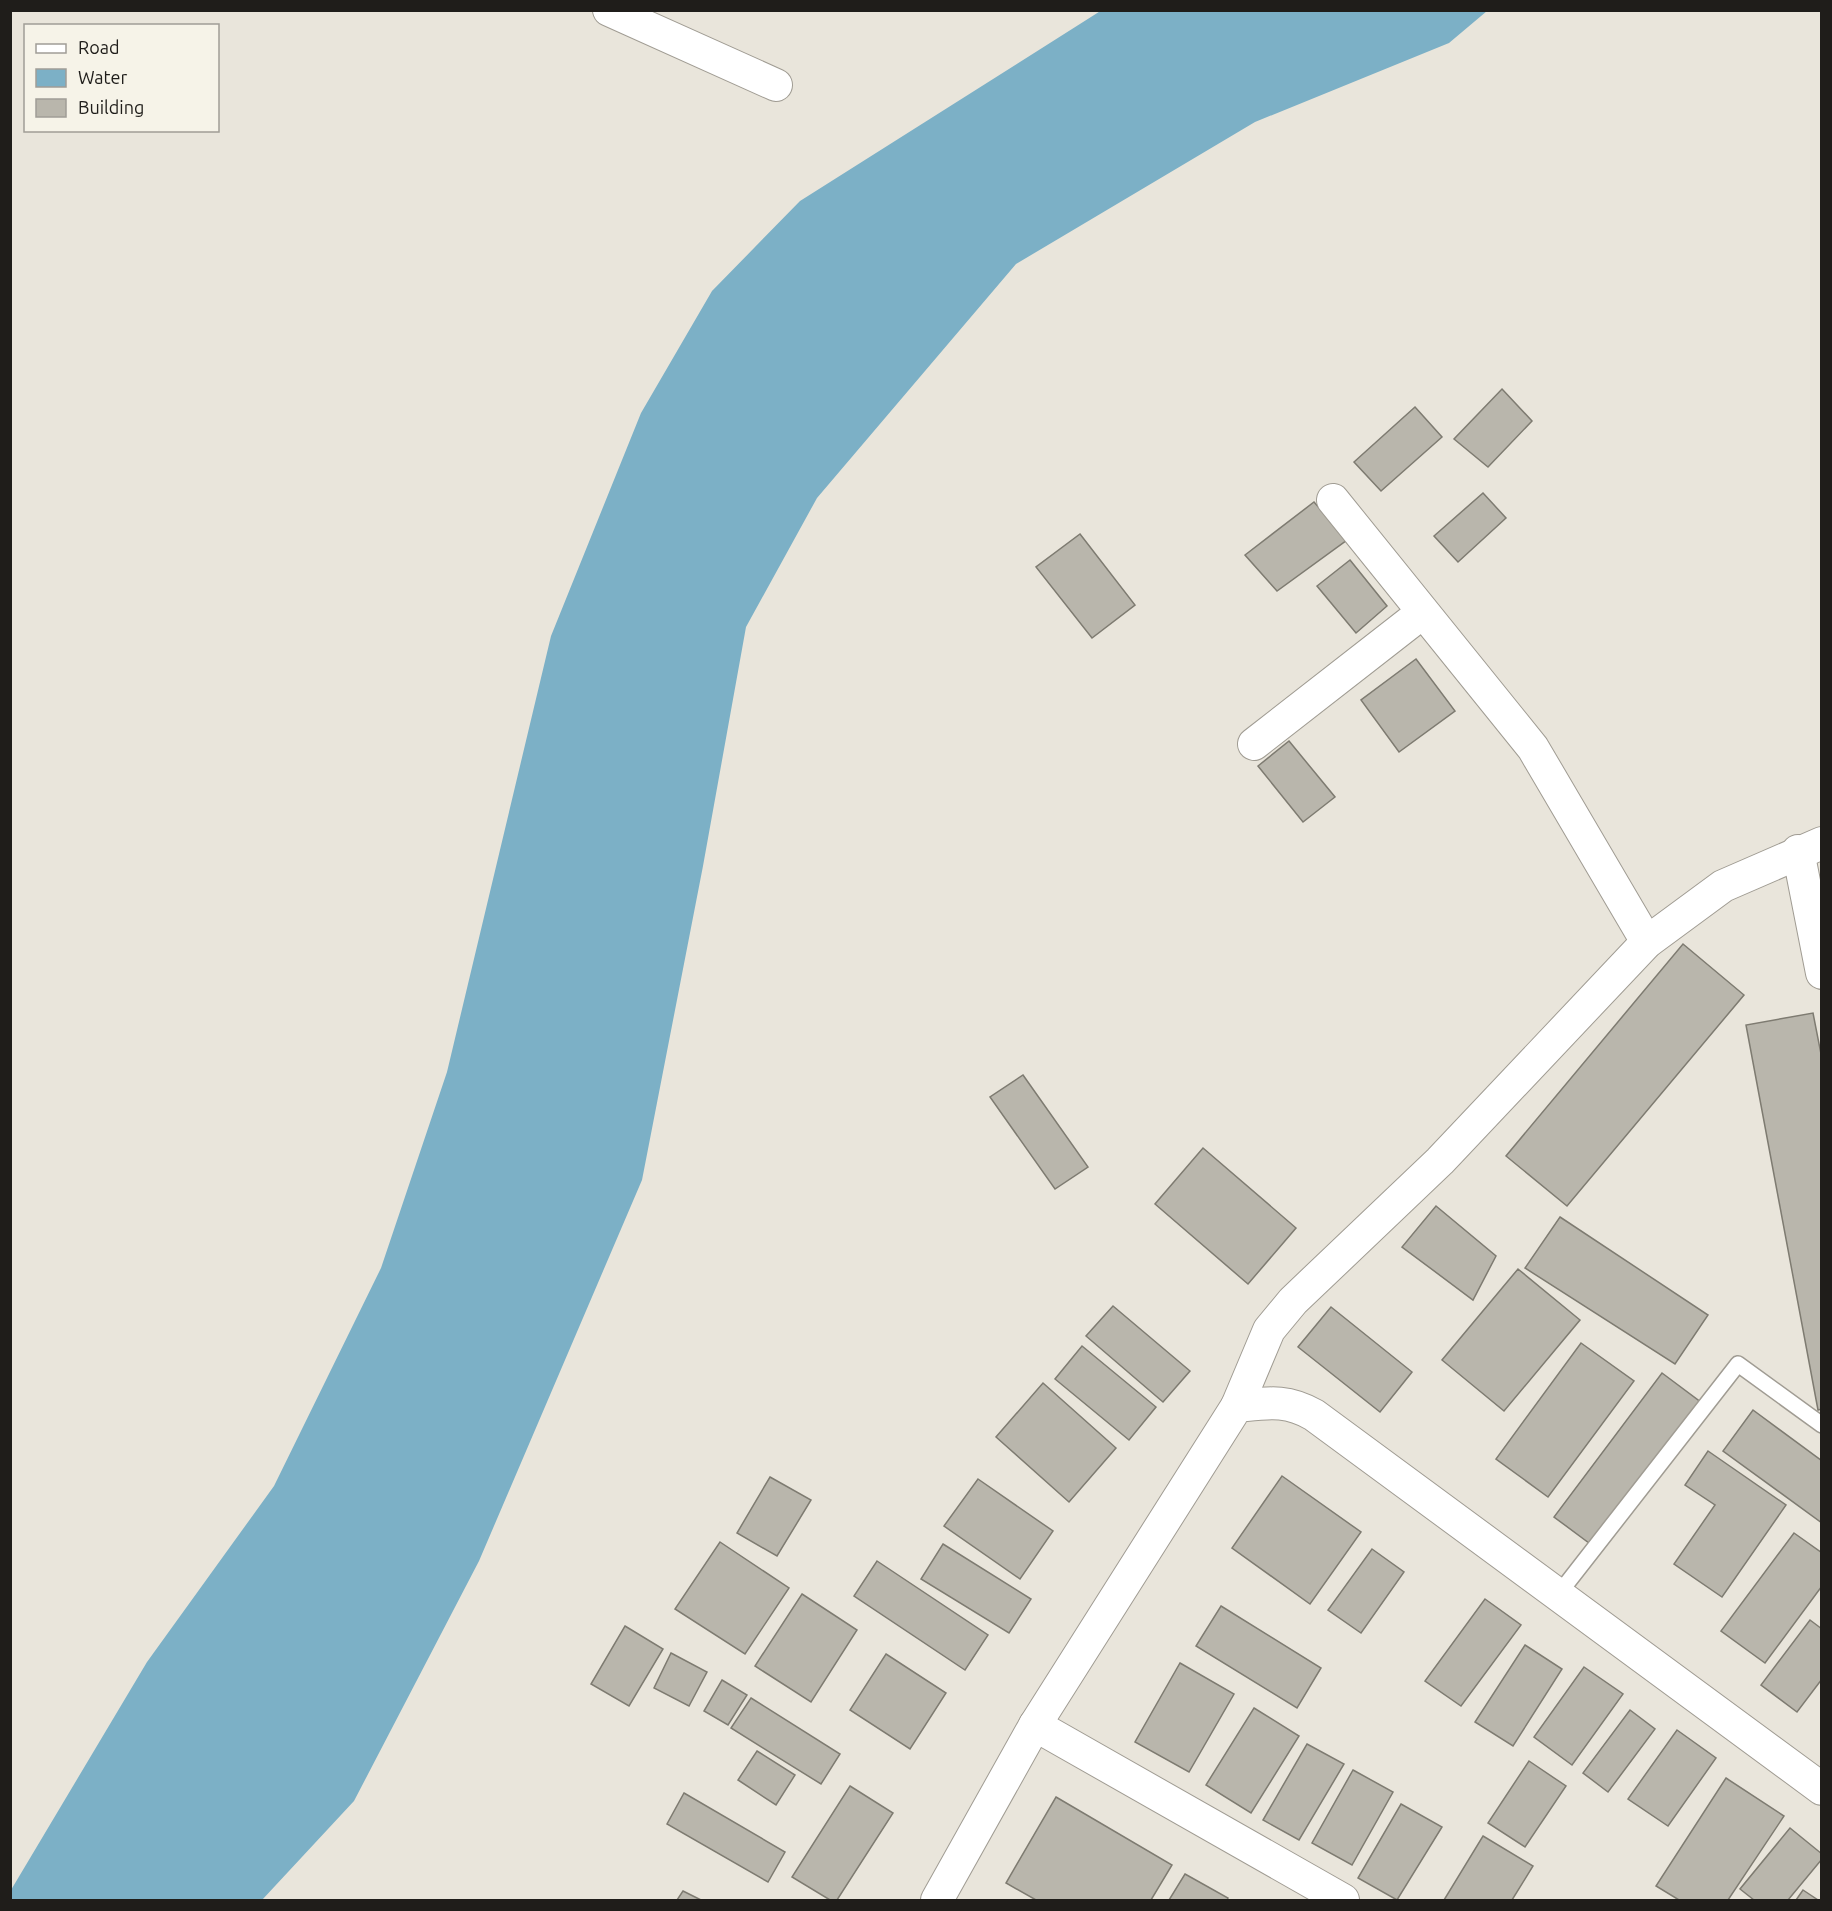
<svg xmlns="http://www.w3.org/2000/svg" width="1832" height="1911" viewBox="0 0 1832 1911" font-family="Ubuntu,sans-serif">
<rect width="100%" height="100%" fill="#e9e5db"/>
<polygon fill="#7cb0c6" points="1102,10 1487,11 1449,43 1255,122 1016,264 817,498 746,627 703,866 642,1180 479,1561 354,1801 262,1900 11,1900 11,1890 147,1662 274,1486 381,1268 447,1072 551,636 641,413 712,291 800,201"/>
<g fill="#b9b6ac" stroke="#7e7b71" stroke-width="1.5">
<polygon points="1502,389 1532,421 1488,467 1454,439"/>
<polygon points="1415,407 1442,437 1381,491 1354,462"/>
<polygon points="1483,493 1506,518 1458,562 1434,536"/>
<polygon points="1314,502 1347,540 1277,591 1245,555"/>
<polygon points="1080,534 1135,605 1092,638 1036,567"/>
<polygon points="1350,560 1387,606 1356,633 1317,586"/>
<polygon points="1416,659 1455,711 1399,752 1361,700"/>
<polygon points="1289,741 1335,797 1303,822 1258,766"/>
<polygon points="1683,944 1744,995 1567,1206 1506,1156"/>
<polygon points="1813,1013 1822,1059 1822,1409 1818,1410 1746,1025"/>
<polygon points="1023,1075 1088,1167 1055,1189 990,1097"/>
<polygon points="1203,1148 1296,1228 1248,1284 1155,1204"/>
<polygon points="1436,1206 1496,1256 1473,1300 1402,1247"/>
<polygon points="1560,1217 1708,1315 1675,1364 1525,1268"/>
<polygon points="1518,1269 1580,1320 1504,1411 1442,1360"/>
<polygon points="1113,1306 1190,1371 1163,1402 1086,1336"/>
<polygon points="1331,1307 1412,1372 1380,1412 1298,1347"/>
<polygon points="1581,1343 1634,1381 1548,1497 1496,1459"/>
<polygon points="1082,1346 1156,1407 1129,1440 1055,1379"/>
<polygon points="1662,1373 1702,1403 1593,1546 1554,1517"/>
<polygon points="1043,1383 1116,1448 1069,1502 996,1437"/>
<polygon points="1753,1410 1822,1461 1822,1523 1723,1451"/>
<polygon points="1708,1451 1786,1505 1722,1597 1674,1564 1715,1505 1685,1485"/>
<polygon points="1282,1476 1361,1532 1310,1604 1232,1548"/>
<polygon points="770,1477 811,1500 777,1556 737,1533"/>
<polygon points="978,1479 1053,1531 1020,1579 944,1526"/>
<polygon points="1794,1533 1822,1553 1822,1586 1765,1663 1721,1631"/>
<polygon points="720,1542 789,1588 745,1654 675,1609"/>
<polygon points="943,1544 1031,1599 1009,1633 921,1579"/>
<polygon points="1372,1549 1404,1572 1361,1633 1328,1610"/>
<polygon points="877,1561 988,1635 965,1670 854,1596"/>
<polygon points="802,1594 857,1630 811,1702 755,1666"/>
<polygon points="1485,1599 1521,1625 1461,1706 1425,1681"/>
<polygon points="1221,1606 1321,1668 1297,1708 1196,1646"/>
<polygon points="1810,1620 1822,1629 1822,1679 1797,1712 1761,1685"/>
<polygon points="625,1626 663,1649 629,1706 591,1684"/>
<polygon points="1525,1645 1562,1669 1513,1746 1475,1722"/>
<polygon points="671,1653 707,1672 689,1706 654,1688"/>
<polygon points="886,1654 946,1693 910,1749 850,1710"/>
<polygon points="1180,1663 1234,1694 1189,1772 1135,1742"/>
<polygon points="1584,1667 1623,1694 1572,1765 1534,1737"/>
<polygon points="722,1680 747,1695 728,1725 704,1711"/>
<polygon points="751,1698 840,1754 821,1784 731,1728"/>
<polygon points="1254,1708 1299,1736 1251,1813 1206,1785"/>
<polygon points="1630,1710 1655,1729 1608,1792 1583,1773"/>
<polygon points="1677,1730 1716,1758 1668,1826 1628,1799"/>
<polygon points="1307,1744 1344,1764 1299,1840 1263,1820"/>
<polygon points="757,1751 795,1775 776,1805 738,1780"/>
<polygon points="1529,1761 1566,1786 1525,1847 1488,1823"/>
<polygon points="1353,1770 1393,1792 1352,1865 1312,1843"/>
<polygon points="1726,1778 1784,1816 1728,1900 1679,1900 1656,1886"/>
<polygon points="850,1786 893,1813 837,1900 830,1900 792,1877"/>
<polygon points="684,1793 785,1852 768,1882 667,1824"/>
<polygon points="1056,1797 1172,1865 1151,1900 1036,1900 1006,1883"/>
<polygon points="1401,1804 1442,1827 1397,1900 1358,1878"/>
<polygon points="1790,1828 1822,1854 1822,1859 1788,1900 1754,1900 1740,1889"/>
<polygon points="1483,1836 1533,1866 1512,1900 1444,1900"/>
<polygon points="1185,1874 1228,1898 1227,1900 1169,1900"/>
<polygon points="1803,1890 1818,1900 1796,1900"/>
<polygon points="683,1891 701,1900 677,1900"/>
</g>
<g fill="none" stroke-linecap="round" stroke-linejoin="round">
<g stroke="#a09c93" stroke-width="18">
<polyline id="service" points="1557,1596 1738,1364 1822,1425"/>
</g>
<g stroke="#a09c93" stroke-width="34">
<g id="minor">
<polyline points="609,10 776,85"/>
<polyline points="1333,500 1533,748 1647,942"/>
<polyline points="1254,744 1422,613"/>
<polyline points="1798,851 1822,973"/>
<polyline points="1237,1406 1269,1330 1293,1301 1440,1161 1647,942 1723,886 1822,843"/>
<polyline points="1035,1725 1343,1900"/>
<path d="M937,1900L1035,1725L1237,1406C1268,1403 1286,1399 1314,1415L1822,1789"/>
</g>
</g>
<use href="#service" stroke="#fff" stroke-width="15"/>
<use href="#minor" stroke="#fff" stroke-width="32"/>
</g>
<rect width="1832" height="1911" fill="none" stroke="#1f1d1a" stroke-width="24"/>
<rect x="24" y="24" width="195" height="108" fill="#f6f3e8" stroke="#a09d96" stroke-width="1.5"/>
<rect x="36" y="44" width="30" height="9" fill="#ffffff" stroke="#a09d96" stroke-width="1.5"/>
<text x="78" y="54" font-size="18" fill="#1f1d1a">Road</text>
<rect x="36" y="69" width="30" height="18" fill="#7cb0c6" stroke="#a09d96" stroke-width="1.5"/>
<text x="78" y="84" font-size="18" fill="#1f1d1a">Water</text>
<rect x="36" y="99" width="30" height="18" fill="#b9b6ac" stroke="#a09d96" stroke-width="1.5"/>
<text x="78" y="114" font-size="18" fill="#1f1d1a">Building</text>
</svg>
